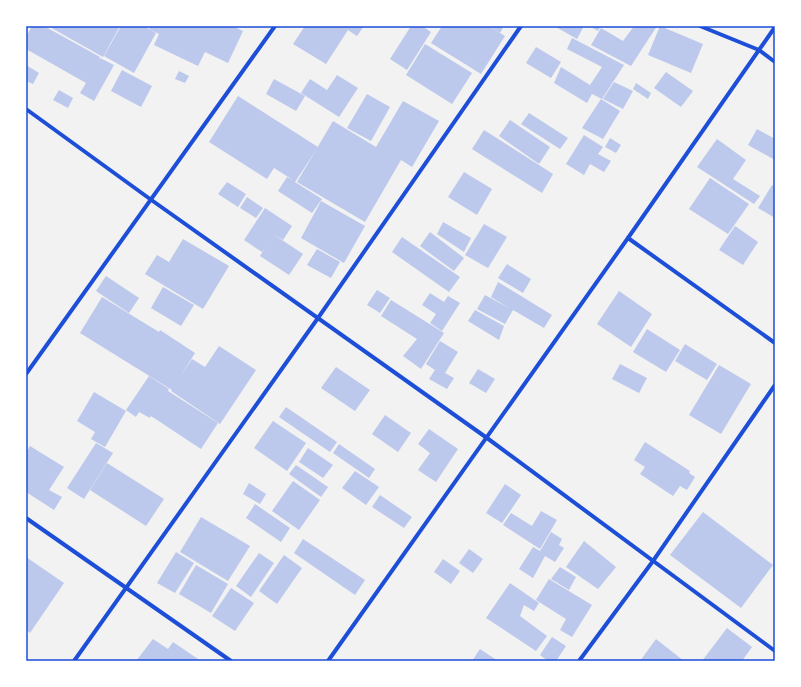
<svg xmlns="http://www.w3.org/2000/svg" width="801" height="687" viewBox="0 0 801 687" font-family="Manrope,sans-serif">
<rect width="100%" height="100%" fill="#f2f2f2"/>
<g fill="#bdc9ec">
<polygon points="32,26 44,26 100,57 97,63 100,58 114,65 94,101 80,93 86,83 26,49 26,37"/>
<polygon points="48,26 120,26 103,57"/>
<polygon points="121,26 144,26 156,33 134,73 104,56"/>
<polygon points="151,26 233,26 243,31 228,63 205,52 198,66 154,45 159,34 149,29"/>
<polygon points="305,26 364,26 357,36 348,30 326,64 293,44"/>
<polygon points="411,26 422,26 431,32 407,70 390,59"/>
<polygon points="442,26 489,26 505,36 481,74 431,43"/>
<polygon points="490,26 504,26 500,33"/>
<polygon points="554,26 584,26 577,39"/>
<polygon points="589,26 601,26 598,31"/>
<polygon points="634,26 657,26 631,66 591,45 601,28 623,41"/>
<polygon points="660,26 703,44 691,73 648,55"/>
<polygon points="572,38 624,65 602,99 592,94 587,103 554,83 561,67 590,85 602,67 567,49"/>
<polygon points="425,44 472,73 452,104 406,75"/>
<polygon points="536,47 561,62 551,78 526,63"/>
<polygon points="26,65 39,73 33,84 26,81"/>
<polygon points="122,70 152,86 141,107 111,91"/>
<polygon points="179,71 189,76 185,83 175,79"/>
<polygon points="666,72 693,91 681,107 654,88"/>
<polygon points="337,75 358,88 339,117 301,93 310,79 327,90"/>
<polygon points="274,79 305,96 296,111 266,94"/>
<polygon points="614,82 633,91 623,109 603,99"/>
<polygon points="636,83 651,93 648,99 633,89"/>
<polygon points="59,90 73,98 68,108 53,100"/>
<polygon points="367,94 390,107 371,141 347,128"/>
<polygon points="238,96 318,147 295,182 322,199 312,213 278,191 287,177 293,180 274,168 267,179 209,142"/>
<polygon points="601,99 620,111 603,139 582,128"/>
<polygon points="403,101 439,121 412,167 401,160 365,222 297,182 333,121 376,147"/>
<polygon points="529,113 568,138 560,149 521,124"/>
<polygon points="510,120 550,147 539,164 499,136"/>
<polygon points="757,129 775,139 775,160 748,145"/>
<polygon points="484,130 553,174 542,193 472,149"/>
<polygon points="584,135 603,147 598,154 611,161 604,172 590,164 584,175 566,164"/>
<polygon points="610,138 621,145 616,153 605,147"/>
<polygon points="717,139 746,160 733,179 760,196 754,204 697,167"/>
<polygon points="464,172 492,189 477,215 448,197"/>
<polygon points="710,178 749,204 728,234 689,209"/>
<polygon points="227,182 246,194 238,207 218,194"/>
<polygon points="772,185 775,187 775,218 758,208"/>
<polygon points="247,197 263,208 256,218 240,208"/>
<polygon points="321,201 365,226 344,263 301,238"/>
<polygon points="265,208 292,226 283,240 273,234 303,254 289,275 260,256 266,246 262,252 244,240"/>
<polygon points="443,222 471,238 464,252 437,234"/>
<polygon points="484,224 507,237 488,268 465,255"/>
<polygon points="735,226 758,242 743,265 719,250"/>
<polygon points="430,232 464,258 454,271 420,246"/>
<polygon points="402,237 460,277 449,292 392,252"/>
<polygon points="183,239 229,266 203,309 145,274 157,255 169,262"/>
<polygon points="317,249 340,262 331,278 307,265"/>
<polygon points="507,264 531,279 523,293 498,278"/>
<polygon points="106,276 139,298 129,313 96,291"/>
<polygon points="498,282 552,315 544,328 513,310 505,324 477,309 485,295 511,309 491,297"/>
<polygon points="163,287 194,305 181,326 151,308"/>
<polygon points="377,290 390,298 380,313 367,305"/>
<polygon points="619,291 652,314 631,347 597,324"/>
<polygon points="430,293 444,302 448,296 460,303 442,331 430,323 436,314 422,305"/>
<polygon points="102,297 159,332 160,330 195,353 180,377 192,359 205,367 219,346 256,370 220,424 171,391 172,390 80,333"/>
<polygon points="391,300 444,333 421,369 403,356 417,339 381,316"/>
<polygon points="475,310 504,326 499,340 468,321"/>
<polygon points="647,329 680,350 666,372 633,352"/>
<polygon points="440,341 458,352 445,373 454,378 447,389 429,379 435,370 426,364"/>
<polygon points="685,344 717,364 707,380 675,361"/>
<polygon points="620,364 647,378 639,393 612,379"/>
<polygon points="719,365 751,384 721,434 689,415"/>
<polygon points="336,367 370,390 355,411 321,388"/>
<polygon points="478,369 495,379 486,393 469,383"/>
<polygon points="149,376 169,389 168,391 218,423 201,449 151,416 150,418 139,412 136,417 126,410"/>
<polygon points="94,392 126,411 105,447 91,439 95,432 77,421"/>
<polygon points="286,407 337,442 330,452 279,417"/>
<polygon points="385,415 411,433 398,452 372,434"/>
<polygon points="273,421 306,443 287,471 254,448"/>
<polygon points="429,429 458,449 436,482 418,470 430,453 418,444"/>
<polygon points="645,442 690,471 689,473 695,477 687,490 680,486 673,496 640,474 645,467 634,460"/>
<polygon points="96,443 113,453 84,499 67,488"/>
<polygon points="339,444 375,469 369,478 333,453"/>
<polygon points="30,446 64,467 49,490 62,497 54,510 26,492 26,453"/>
<polygon points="308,448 333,465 323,478 299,462"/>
<polygon points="107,463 164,499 146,526 90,490"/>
<polygon points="296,465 328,487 321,497 289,474"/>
<polygon points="355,471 379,487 366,505 342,488"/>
<polygon points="293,481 320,500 299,530 272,511"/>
<polygon points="249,483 266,494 260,504 243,494"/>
<polygon points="505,484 521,495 502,523 486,513"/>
<polygon points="380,495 412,517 404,528 372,507"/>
<polygon points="255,504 290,528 281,542 246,518"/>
<polygon points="541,511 557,520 540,549 503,525 511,513 532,526"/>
<polygon points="703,512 773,565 741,608 670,555"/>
<polygon points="201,517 250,546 228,581 180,552"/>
<polygon points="551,532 562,539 559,545 564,548 555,562 545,556 533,578 519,569 533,547 540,551"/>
<polygon points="303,539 365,580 355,595 294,553"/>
<polygon points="584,541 616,567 598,589 566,567"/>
<polygon points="469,549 483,559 473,573 459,563"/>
<polygon points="176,552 194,563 175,593 157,583"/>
<polygon points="259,553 274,563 251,597 236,586"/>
<polygon points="284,555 302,568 277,604 259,591"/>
<polygon points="26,557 64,583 30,633 26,630"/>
<polygon points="443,559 460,571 451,584 434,572"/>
<polygon points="196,565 228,584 211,613 179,594"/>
<polygon points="560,567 576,577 569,590 551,579"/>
<polygon points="549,579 592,605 572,637 560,630 566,619 536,600"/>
<polygon points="510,583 539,603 534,611 524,605 520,616 547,636 536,651 486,618"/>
<polygon points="231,588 254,603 235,631 212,616"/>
<polygon points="727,628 752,647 742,661 702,661"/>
<polygon points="552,637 566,646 556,661 548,661 540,655"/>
<polygon points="153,639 168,649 173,642 201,661 136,661"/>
<polygon points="656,639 684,661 640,661"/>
<polygon points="480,649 498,661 472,661"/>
</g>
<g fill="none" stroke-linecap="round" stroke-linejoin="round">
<g stroke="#1d4ed8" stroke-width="4">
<polyline points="700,26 759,50 775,62"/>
<polyline points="26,109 150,199 487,438 775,651"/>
<polyline points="628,238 775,343"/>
<polyline points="26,374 275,26"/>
<polyline points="26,518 231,661"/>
<polyline points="74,661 318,318 521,26"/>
<polyline points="328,661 628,238 775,27"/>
<polyline points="579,661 653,561 775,385"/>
</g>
</g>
<rect width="801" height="687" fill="none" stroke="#ffffff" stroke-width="54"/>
<rect x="27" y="27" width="747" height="633" fill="none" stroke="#1d4ed8" stroke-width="1.5"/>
</svg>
